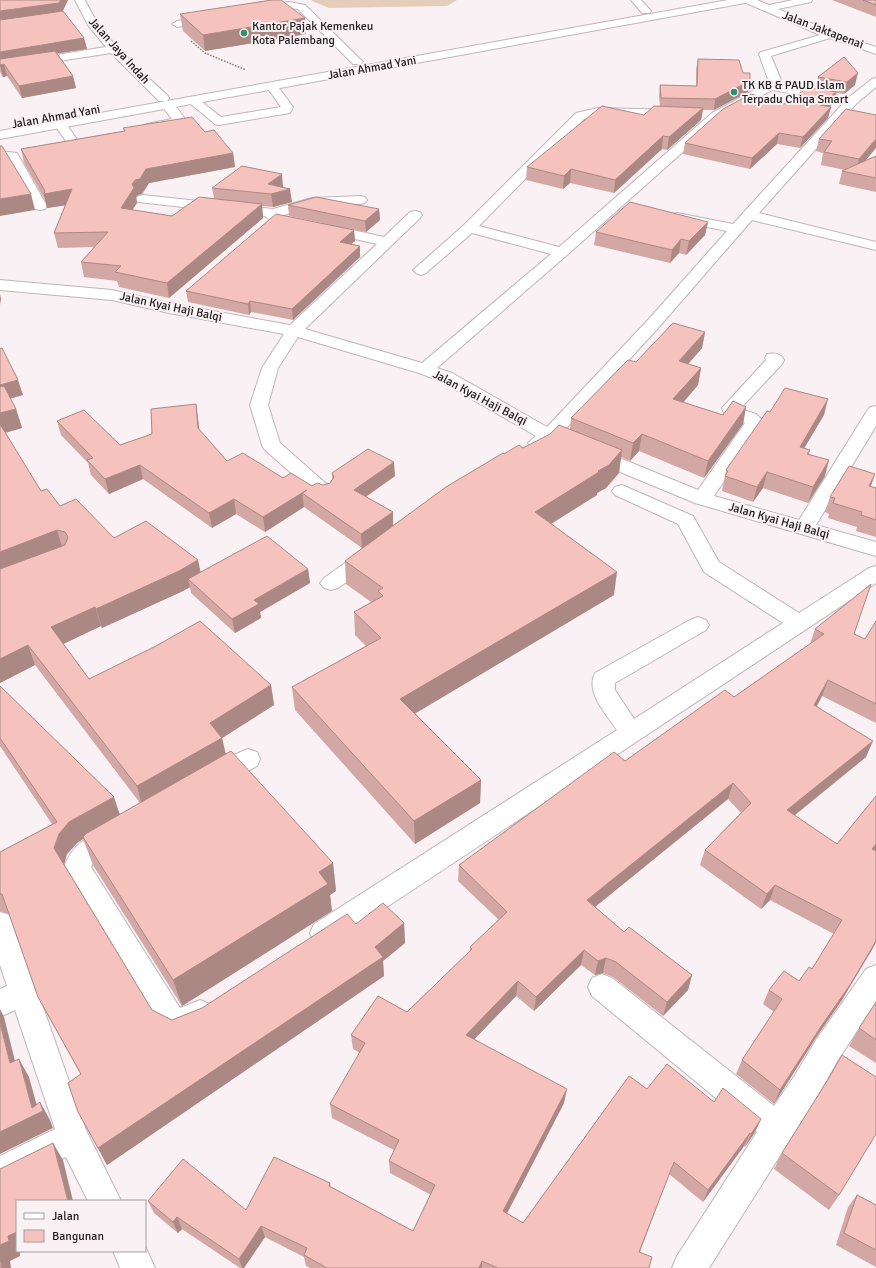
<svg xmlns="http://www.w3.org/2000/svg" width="876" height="1268" viewBox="0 0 876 1268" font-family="Signika,sans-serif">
<rect width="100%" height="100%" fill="#f9f1f4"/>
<polygon fill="#e4cdba" points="310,0 457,0 447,6 329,8"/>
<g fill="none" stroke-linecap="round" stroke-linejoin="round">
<g stroke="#beb6b9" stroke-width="2">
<g id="minor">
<path d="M75,0H85C102,38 137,67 167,95L169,98L167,101H159L111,53L0,70V64L106,47L88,25Z"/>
<polygon points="631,0 641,0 651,11 650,13 642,13"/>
<path d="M743,0H757L769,5L793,0H812L811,2L778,9L834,33L876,47V54L830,38L771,56L781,80L780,85L832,93L836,94L838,97L836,100L832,101L772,90L720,119L567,255L437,368L452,373L547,427L647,321L727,231L672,220L670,217L672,214L677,213L733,224L848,98L872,79L876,78V87L856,104L759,213L876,242V250L752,220L659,327L561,434L698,490L745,423L725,415L722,408L766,360L765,358L767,354C775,353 780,353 784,360L782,364L740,409L756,414L764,422L714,496L799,520L867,411L870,407L876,406V426L816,525L876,542V556L695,503L550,443L537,449L531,447L528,443L536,436L440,381L419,373L298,337L278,368L268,405L280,443L331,488L334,492L331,496L324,498L317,496L264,449L262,445L250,405L262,368L284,334L169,313L112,300L0,290V280L112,290L169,303L290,325L377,244L320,231L318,228L320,225L325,224L384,237L410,212L415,211L420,212L422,215L420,218L305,329L422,363L551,254L472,233L426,273L421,275L416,273L413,270L464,225L576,113L598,108L675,110L679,111L681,114L679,117L675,118L598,116L584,119L479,226L559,247L712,113L769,82L759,54L761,52L820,35L744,2Z"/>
<polygon points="289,2 305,5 361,60 363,62 361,64 353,64 298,9 289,8 259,13 254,10 259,7"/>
<polygon points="212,15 216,16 217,18 216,20 177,27 172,24 177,21"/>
<polygon points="272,83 276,84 293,107 290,113 219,125 215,124 186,100 188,97 196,97 221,117 281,107 266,86 268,84"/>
<path d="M167,101C175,103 181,113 185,119L182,124L151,131L147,130L145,127L147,124L172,119L161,105L163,102Z"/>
<polygon points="60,120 64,121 76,138 78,141 76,144 68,144 54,124 56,121"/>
<polygon points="0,151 17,153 47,206 45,209 40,210 35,209 7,160 0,159"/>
<path d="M143,195L273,209L312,198L360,196L365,197L367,200L365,203L360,204L313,206L281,216L279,221C271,223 270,220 265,216L138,202L136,199L138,196Z"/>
<path d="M622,485L693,516L719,562L799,613L869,568L876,566V583L334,942L324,945L314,942L310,933L314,924L617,730C607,715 585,692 595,673L690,620L698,617L706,620L709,625L706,630L615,683V690L634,719L783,623L704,572L678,524L615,495L612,491L615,487Z"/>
<polygon points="369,549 376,551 379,556 376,561 338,588 331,590 324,588 320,583 324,578 362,551"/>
<path d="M248,749L257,752L260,759L257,766L224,785L215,788L206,785L203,778C209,766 235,754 248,749Z"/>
<path d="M113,826L122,829L126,837C119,852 99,852 91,867L180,1008L200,1000L210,1004L215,1014L210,1024L179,1037L160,1028L64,868C71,844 91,834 113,826Z"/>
<polygon points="0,912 10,915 14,924 86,1130 121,1201 88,1201 66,1157 0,1189 0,1156 55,1129 15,1010 0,1017 0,989 7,986 0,965"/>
<polygon points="876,965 876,1002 838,1060 817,1097 709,1268 672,1268 677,1256 757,1132 592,996 588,987 592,978 602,974 612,978 774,1106 795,1075 816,1040 866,969"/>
<polygon points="145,1246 155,1268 120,1268 113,1251 145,1251"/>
</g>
</g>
<g stroke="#beb6b9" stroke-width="2">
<polygon id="highway" points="728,0 750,0 745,3 0,139 0,131"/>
</g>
<polyline stroke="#837e80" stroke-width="1.5" stroke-dasharray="1.5 1.5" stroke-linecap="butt" points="191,41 205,53 246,70"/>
<use href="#minor" fill="#fff" fill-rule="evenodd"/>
<use href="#highway" fill="#fff" fill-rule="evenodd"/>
</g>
<g fill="#d3a7a3">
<polygon points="0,0 62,11 84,38 87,49 57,53 73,76 76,88 22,98 7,76 3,77 0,72"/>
<polygon points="832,0 876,0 876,17"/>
<polygon points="180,14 306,34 205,51 183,31"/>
<polygon points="844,57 855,85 844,94 836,93 834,103 829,107 831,107 828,118 800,148 777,144 750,169 683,154 685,143 786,104 816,88 818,77"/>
<polygon points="698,59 743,73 750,81 748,92 714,110 703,110 701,120 667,150 662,149 614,193 570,183 563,189 526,180 527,167 644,115 660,107 659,96 660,85 696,86 696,70"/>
<polygon points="846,109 865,161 876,156 876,192 839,184 842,171 845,170 821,165 823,153 816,151 819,139"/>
<polygon points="123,128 205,132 233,153 235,167 149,183 142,194 138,195 136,197 137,203 132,210 172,216 214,198 212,188 283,187 292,202 273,207 262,206 263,218 169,298 119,287 117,281 84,277 81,262 94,247 58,248 54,233 65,205 47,208 45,200 24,163 21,149 124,131"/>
<polygon points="288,205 379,209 380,220 366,232 289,216"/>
<polygon points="708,222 705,235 686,255 679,253 670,263 594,245 596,232"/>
<polygon points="354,230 355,241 351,244 360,257 293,320 251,312 249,315 188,302 186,291"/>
<polygon points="705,332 702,348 688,364 701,368 698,385 683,402 723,415 746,407 743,424 704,478 639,451 630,461 621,457 619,473 606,488 597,493 597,495 551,524 614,595 415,713 481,780 480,803 415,844 295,710 292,687 366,646 355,635 354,612 371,602 346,584 345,561 362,548 304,507 265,532 236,514 212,528 143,479 109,494 91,475 88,463 61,435 57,421 120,445 152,434 196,404 199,430 227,461 283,478 312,486 323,485 330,483 332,480 332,473 395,476 366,497 393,512 393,525 504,454 523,448 570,429 571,418 636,362"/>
<polygon points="0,349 23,395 10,399 16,409 22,428 5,433 41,491 60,506 114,538 198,560 200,572 308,569 310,583 260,612 261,618 235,633 191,593 190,587 183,591 102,628 101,626 63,644 89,679 271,685 274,705 222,738 226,754 333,863 336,891 330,895 332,911 182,1006 93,865 83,839 77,843 67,854 64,864 152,1010 172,1020 202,1008 356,924 404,923 405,943 383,961 384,976 107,1165 78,1112 81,1075 48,1016 38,997 9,914 0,911 0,852 52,824 0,746 0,686 120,814 140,803 35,665 0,683"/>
<polygon points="770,412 824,415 804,448 810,450 809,454 825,476 808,503 763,488 753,502 722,491 726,470"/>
<polygon points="870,487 876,488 876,537 856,531 857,527 828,518 829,514 825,512 830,497"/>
<polygon points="876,621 876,723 822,696 817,706 866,757 794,816 837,844 876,796 876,850 842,1000 815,1039 774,1104 736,1074 742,1060 774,1012 763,1004 769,990 799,981 812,969 834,934 770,900 761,909 700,865 705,850 741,813 728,799 595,907 624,932 692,975 688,990 663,1016 613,977 603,973 595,975 581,965 534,1011 516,996 474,1039 564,1103 507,1213 523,1223 647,1089 714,1102 761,1119 755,1132 745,1147 744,1146 703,1202 669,1174 640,1252 649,1268 310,1268 306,1266 304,1257 265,1237 244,1268 240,1268 182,1229 178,1233 154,1213 148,1201 246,1210 330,1183 331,1187 413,1231 431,1195 390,1173 389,1161 394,1150 332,1118 330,1104 360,1053 353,1049 351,1035 407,1012 470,951 470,947 499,920 458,881 459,865 625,761 734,697 810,644 815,629 854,634 865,639"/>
<polygon points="876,1002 876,1063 849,1046 859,1028"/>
<polygon points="782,1153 839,1195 829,1210 774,1169"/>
<polygon points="857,1195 876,1205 876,1267 836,1245 848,1207"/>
</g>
<g fill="#ac8884">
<polygon points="61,0 68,0 62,13 0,21 0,11"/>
<polygon points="305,18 306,34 205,51 203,35"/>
<polygon points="84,38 87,49 0,62 0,52"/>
<polygon points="4,64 7,76 3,77 0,65"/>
<polygon points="858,73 855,85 844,94 847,82"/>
<polygon points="73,76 76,88 22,98 19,86"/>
<polygon points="750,81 748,92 714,110 715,99"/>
<polygon points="836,92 834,103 818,116 820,105"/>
<polygon points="831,107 828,118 800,148 803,137"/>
<polygon points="703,108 701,120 667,150 669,137"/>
<polygon points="779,133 777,144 750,169 752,158"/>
<polygon points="663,136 662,149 614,193 615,180"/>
<polygon points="876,139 876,148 856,172 859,159"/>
<polygon points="233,153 235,167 149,183 142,194 138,195 136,197 137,203 124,223 121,208 132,184 146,169"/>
<polygon points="571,169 570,183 563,189 564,176"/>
<polygon points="282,174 283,187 290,189 292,202 273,207 271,194 268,184"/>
<polygon points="72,189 75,204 47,208 44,194"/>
<polygon points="31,194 35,210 0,216 0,199"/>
<polygon points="262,204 263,218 169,298 167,283"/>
<polygon points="379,209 380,220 366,232 365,221"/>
<polygon points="708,222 705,235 686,255 689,241"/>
<polygon points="354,230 355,241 341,253 340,242"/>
<polygon points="681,239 679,253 670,263 672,250"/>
<polygon points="360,246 360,257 293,320 292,309"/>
<polygon points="0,294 1,299 0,305"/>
<polygon points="250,301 251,312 249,315 248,304"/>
<polygon points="705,332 702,348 676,378 679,361"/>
<polygon points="701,368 698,385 671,417 673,399"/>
<polygon points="18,380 23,395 0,401 0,385"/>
<polygon points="828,399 824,415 796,462 800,447"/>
<polygon points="196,404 198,418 201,443 198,428"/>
<polygon points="746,407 743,424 704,478 708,461"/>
<polygon points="16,409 22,428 1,434 0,432 0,413"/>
<polygon points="642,434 639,451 630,461 633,443"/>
<polygon points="622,450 619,473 606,488 597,493 597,495 533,535 535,512 598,471"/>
<polygon points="829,460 825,476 808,503 813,487"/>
<polygon points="394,462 395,476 355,504 354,490"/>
<polygon points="140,465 143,479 109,494 105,479"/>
<polygon points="767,472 763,488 753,502 757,487"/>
<polygon points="875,474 870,489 869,486"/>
<polygon points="302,493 304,507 265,532 263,517"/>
<polygon points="234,499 236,514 212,528 209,513"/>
<polygon points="393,512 393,526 362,549 361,534"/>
<polygon points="57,530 63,550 0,574 0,552"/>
<polygon points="198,560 202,579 188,579 190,587 183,591 102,628 96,609"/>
<polygon points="308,569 310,583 260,612 261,618 235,633 232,619 254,600"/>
<polygon points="617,572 614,595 401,722 400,699"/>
<polygon points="95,607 101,626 57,647 51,627"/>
<polygon points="28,645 35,665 0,683 0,659"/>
<polygon points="828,680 822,696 809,721 814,705"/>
<polygon points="271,685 274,705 219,740 222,738 226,757 142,806 137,786 210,723"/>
<polygon points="873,741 866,757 781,826 787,810"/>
<polygon points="481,780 480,803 415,844 414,821"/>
<polygon points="733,783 728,799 585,915 587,900"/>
<polygon points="114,797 121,818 83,837 83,839 77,843 67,854 63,869 54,848 59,834 69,822"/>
<polygon points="876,844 876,850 865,864 872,849"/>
<polygon points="333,863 336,891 330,895 332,911 182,1006 173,980 319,872"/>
<polygon points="775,885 770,900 761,909 767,894"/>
<polygon points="404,923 405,943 383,961 384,976 107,1165 98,1148 375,947"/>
<polygon points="876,941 876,943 842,1000 815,1039 774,1104 780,1090"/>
<polygon points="584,950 581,965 534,1011 536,997"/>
<polygon points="606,958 603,973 595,975 598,961"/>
<polygon points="692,975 688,990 663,1016 667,1002"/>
<polygon points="518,981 516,996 465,1049 466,1035"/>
<polygon points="0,1009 4,1017 20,1081 10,1063 0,1023"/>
<polygon points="19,1059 29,1077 39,1113 40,1102 50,1120 53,1128 0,1154 0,1132 32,1108"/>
<polygon points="567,1089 564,1103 502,1223 503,1211"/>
<polygon points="761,1119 755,1132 745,1147 751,1134"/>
<polygon points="750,1133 744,1146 703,1202 708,1190"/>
<polygon points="53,1143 63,1160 73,1201 68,1201"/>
<polygon points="177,1217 182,1229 178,1233 173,1222"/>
<polygon points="261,1226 265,1237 244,1268 242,1268 239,1259"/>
<polygon points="17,1232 17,1251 20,1251 20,1256 10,1261 11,1268 2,1268 0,1257 0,1245 8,1236"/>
<polygon points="482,1261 482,1268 479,1268"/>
</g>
<g fill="#f5c2bd" stroke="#ac8884">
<polygon points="0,0 61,0 59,3 0,11"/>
<polygon points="272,0 281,0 305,18 203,35 180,14"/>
<polygon points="863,0 876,0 876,5"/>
<polygon points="63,11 84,38 0,52 0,20"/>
<polygon points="55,51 73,76 19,86 4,64 0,65 0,59"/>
<polygon points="844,57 858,73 847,82 818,77"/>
<polygon points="698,59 739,60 743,73 750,73 750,81 715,99 661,98 660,85 697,86"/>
<polygon points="808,87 836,92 820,105 831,107 803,137 779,133 752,158 685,143 723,109 751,94 786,104"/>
<polygon points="602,106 644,115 654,106 703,108 669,137 663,136 615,180 571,169 564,176 527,167"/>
<polygon points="846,109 876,115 876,139 859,159 824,152 832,141 819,139"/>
<polygon points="192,117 205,132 214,130 233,153 146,169 140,179 135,180 132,184 134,188 121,208 172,216 199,197 262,204 167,283 115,272 121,266 81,262 108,232 54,233 72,189 44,194 45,191 21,149 125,131 123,128"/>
<polygon points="0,146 2,146 31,194 0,199"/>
<polygon points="876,156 876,178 842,171"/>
<polygon points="242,166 282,174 268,184 290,189 271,194 212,188"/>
<polygon points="316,197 379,209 365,221 288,205"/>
<polygon points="630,202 708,222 689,241 681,239 672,250 596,232"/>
<polygon points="276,214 354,230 340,242 360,246 292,309 250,301 248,304 186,291"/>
<polygon points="673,323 705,332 679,361 701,368 673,399 723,415 733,401 746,407 708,461 642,434 633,443 571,418 628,360 636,362"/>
<polygon points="2,348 18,380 0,385 0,349"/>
<polygon points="4,386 16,409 0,413 0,387"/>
<polygon points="785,388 828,399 800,447 810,450 807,454 829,460 813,487 767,472 757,487 725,476 728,471 726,470 767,411 770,412"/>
<polygon points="196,404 198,428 227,461 243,453 283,478 291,473 312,486 317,483 323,485 330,483 334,477 332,473 368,449 394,462 354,490 393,512 361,534 302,493 307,490 263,517 234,499 209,513 140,465 105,479 87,460 93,458 57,421 84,410 120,445 152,434 151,409"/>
<polygon points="0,424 41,491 47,489 60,506 76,499 114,538 146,521 198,560 179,571 96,609 95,607 51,627 89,679 156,646 200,621 271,685 210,723 222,738 137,786 28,645 0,659 0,569 65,545 68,537 65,532 57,530 0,552"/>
<polygon points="559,425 622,450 609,465 598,471 599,472 535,512 617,572 400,699 481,780 414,821 292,687 381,638 354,612 383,596 378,591 383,588 345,561 446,487 503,453 504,454 519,445 523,448 550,434"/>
<polygon points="849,466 875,474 869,486 876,488 876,520 861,515 862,512 833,503 835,498 830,497"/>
<polygon points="267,536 308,569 254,600 259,604 232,619 188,579"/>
<polygon points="871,584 854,634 865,639 876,621 876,704 828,680 814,705 873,741 787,810 837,844 876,796 876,844 872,849 876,851 876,941 850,985 822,1025 780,1090 742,1060 782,999 769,990 784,971 799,981 809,967 812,969 842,920 775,885 767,894 705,850 751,803 733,783 587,900 624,932 629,927 692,975 667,1002 616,962 606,958 598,961 584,950 536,997 518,981 466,1035 567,1089 503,1211 523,1223 629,1076 647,1089 667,1064 714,1102 723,1088 761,1119 751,1134 750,1133 708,1190 674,1162 639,1252 652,1257 649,1268 498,1268 482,1261 479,1268 327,1268 304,1255 307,1248 261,1226 239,1259 177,1217 173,1222 148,1201 183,1159 246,1210 274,1157 330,1183 329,1186 413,1231 435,1185 389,1161 399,1140 330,1104 365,1043 351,1035 378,996 407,1012 472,949 470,947 507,912 459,865 614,752 625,761 725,690 734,697 824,634 815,629"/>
<polygon points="0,686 114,797 69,822 59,834 54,848 152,1010 172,1020 202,1008 347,914 356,924 383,903 404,923 375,947 383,957 98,1148 78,1112 68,1083 81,1074 38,997 2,894 0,894 0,852 57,822 0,738"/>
<polygon points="231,751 333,863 319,872 328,884 173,980 83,837 87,833"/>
<polygon points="876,1002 876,1040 859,1028"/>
<polygon points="0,1023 10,1063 19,1059 32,1108 40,1102 43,1111 0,1132"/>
<polygon points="842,1055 876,1077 876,1134 839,1195 782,1153 827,1081"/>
<polygon points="53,1143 68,1201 17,1201 17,1232 8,1236 9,1241 0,1245 0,1169"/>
<polygon points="857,1195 876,1205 876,1250 844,1233"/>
<polygon points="0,1257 2,1268 0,1268"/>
</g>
<g fill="#2b906b" stroke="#f9f1f4" stroke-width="1.5">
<circle cx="244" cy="33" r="4"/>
<circle cx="734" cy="92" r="4"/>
</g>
<g text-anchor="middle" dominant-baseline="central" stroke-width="4" stroke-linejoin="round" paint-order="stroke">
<g font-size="12" fill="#232021" stroke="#f9f1f4" text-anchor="start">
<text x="252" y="26">Kantor Pajak Kemenkeu<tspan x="252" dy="14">Kota Palembang</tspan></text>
<text x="742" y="85">TK KB &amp; PAUD Islam<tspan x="742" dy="14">Terpadu Chiqa Smart</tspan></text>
</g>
<g font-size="12" fill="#232021" stroke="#f9f1f4">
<text transform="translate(823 30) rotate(21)">Jalan Jaktapenai</text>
<text transform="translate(119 51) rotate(48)">Jalan Jaya Indah</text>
<text transform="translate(372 68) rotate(-10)">Jalan Ahmad Yani</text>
<text transform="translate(56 117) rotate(-10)">Jalan Ahmad Yani</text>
<text transform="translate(171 307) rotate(12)">Jalan Kyai Haji Balqi</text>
<text transform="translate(480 398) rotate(28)">Jalan Kyai Haji Balqi</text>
<text transform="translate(779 521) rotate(16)">Jalan Kyai Haji Balqi</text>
</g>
</g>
<rect x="16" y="1200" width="130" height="52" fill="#f9f1f4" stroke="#a39da0"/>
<rect x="24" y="1213" width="20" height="6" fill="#ffffff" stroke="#a39da0"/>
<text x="52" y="1220" font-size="12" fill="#232021">Jalan</text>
<rect x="24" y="1230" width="20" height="12" fill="#f5c2bd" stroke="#a39da0"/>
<text x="52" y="1240" font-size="12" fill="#232021">Bangunan</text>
</svg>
